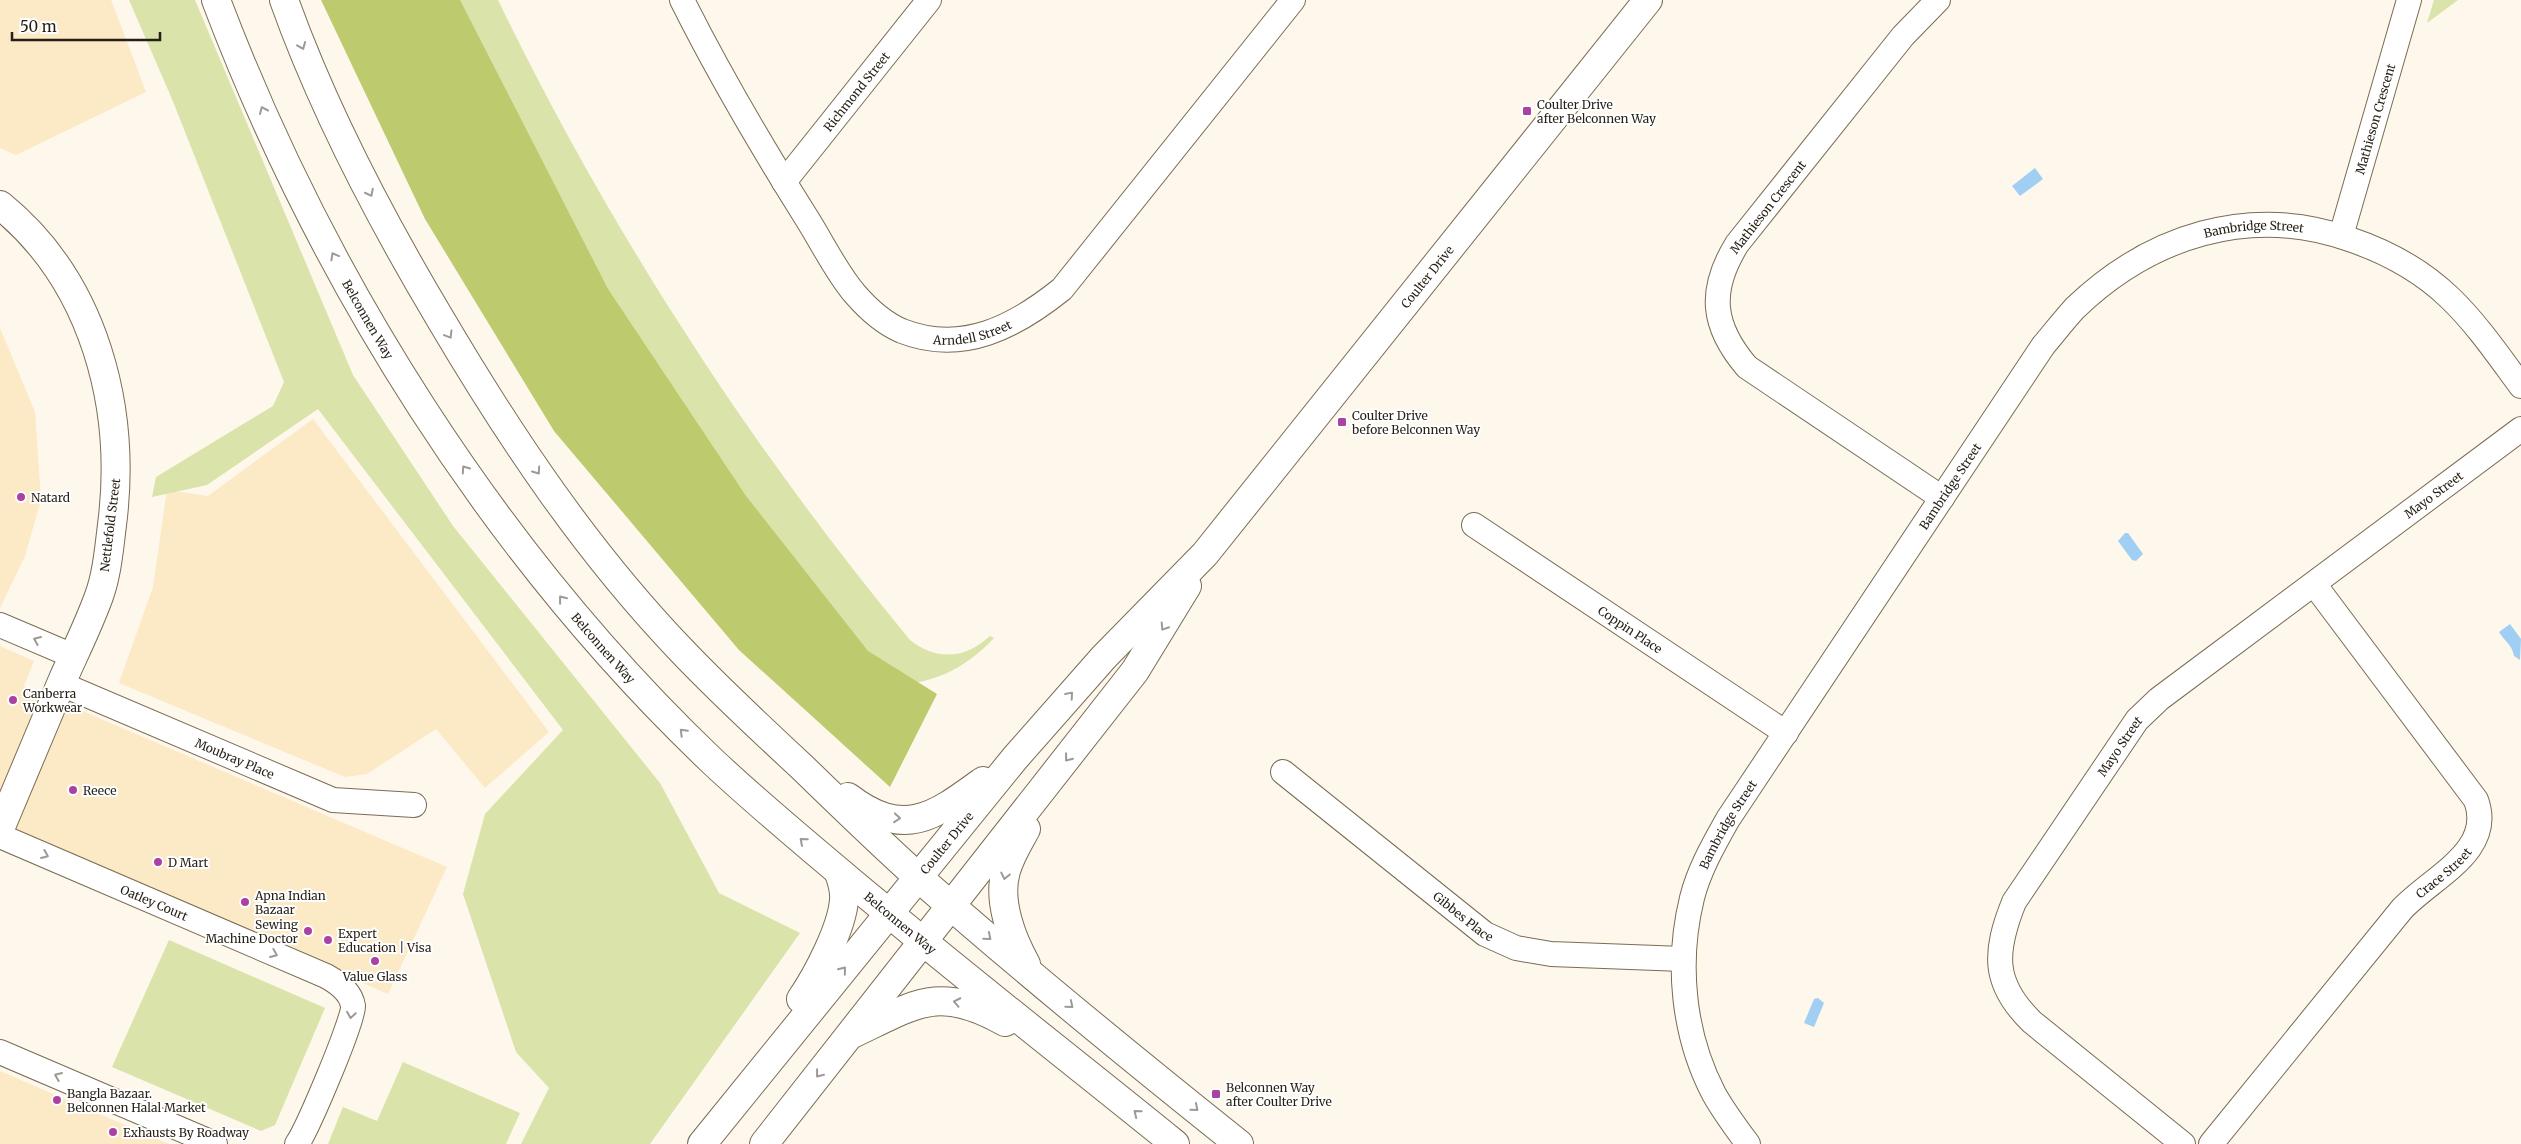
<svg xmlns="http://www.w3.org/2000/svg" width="2521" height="1144" viewBox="0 0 2521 1144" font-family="Merriweather,serif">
<rect width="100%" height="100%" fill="#fef7ec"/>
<g fill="#fce9c6">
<polygon points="0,0 111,0 146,92 16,155 0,148"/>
<polygon points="0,328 35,412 41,500 25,556 0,608"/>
<polygon points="313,419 549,732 485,788 436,729 367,774 345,777 119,683 153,587 167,490 208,496"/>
<polygon points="0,646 34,661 24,686 447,867 388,994 0,824"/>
<polygon points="0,1071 169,1144 0,1144"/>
</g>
<g fill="#dae3a9">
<polygon points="129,0 195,0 353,375 453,526 660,783 719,893 800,933 650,1144 521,1144 549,1088 516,1052 463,894 485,814 563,730 318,409 207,485 152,497 156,477 273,406 284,382 172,99"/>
<path d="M379,0H498C609,229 748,444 910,640C937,661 965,659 990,636L994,638C963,671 930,685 884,686Z"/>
<polygon points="2434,0 2458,0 2427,23"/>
<polygon points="169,940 325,1008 275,1125 261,1131 112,1067"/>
<polygon points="403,1062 520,1113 506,1144 328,1144 343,1107 377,1121"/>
</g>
<polygon fill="#beca6e" points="321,0 460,0 608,289 746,496 868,651 937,694 890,787 739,650 554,431 425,219"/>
<g fill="#a1cff3">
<polygon points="2035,168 2043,179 2020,196 2012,186"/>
<polygon points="2125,533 2128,533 2143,554 2136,561 2132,560 2118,541"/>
<path d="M2510,624L2521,639L2520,660L2514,656C2512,644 2504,641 2499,632Z"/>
<polygon points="1818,998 1824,1003 1814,1027 1804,1023 1814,999"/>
</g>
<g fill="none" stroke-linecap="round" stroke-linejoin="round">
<g stroke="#7a6c53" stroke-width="26">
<g id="street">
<path id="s1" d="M682,0C719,74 762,147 806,217C822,242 836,272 855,294C868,309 883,323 902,331C963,355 1016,326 1062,289L1293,0"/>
<path d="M1938,0L1903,36L1737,244C1708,291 1712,326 1747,367L1942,498"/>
<path id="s2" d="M784,182L929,0"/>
<path id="s3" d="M2341,236L2409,0"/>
<path id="s4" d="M1474,525L1786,733"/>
<polyline points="0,625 73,656"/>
<path id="s5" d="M61,684L333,800L414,805"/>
<path id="s6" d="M1283,772L1485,934L1516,948L1551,954L1683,959"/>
<path id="s7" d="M0,836L326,976C337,982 351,992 353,1006C354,1020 307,1130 297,1144"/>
<polyline points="0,1052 215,1144"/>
<path id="s8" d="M1748,1144C1736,1128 1724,1112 1714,1094C1683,1035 1676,963 1692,898C1699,870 1714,844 1728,819L2043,346C2054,333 2064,320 2075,308C2150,236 2249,204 2349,239C2385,251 2422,271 2450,298C2477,324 2498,355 2521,386"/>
<path id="s9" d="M2183,1144L2032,1022C1992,983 1994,952 2014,902L2137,720L2159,699L2521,429"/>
<path id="s10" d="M2211,1144L2402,909C2432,877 2495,851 2476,800L2314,584"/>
</g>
</g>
<g stroke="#7a6c53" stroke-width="30">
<path id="secondary" d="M0,205C95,282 127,408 112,525C109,549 107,574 99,596C89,624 75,652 63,679C42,729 21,779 0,829"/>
</g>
<g stroke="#7a6c53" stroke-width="30">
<g id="primary">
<path id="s11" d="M216,0C322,280 494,553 711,760C763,809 818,854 873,900C972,983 1074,1062 1175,1144"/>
<path d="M284,0C324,112 380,218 441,320C510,437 587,552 682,651C720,691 761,729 802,767C840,804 878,841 918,877C1022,969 1130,1057 1239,1144"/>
<path d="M848,797C904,840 935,816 983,781"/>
<path d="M1026,829C1019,842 1010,856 1006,871C997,901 1012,939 1026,964"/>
<path d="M801,999C817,976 842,928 844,900C845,890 842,882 839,873"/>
<path d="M852,1034C916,1004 938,984 1005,1022"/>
<path id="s12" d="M702,1144L1015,758L1104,657L1205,554L1648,0"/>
<polyline points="764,1144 1135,671 1187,586"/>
</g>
</g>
<use href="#street" stroke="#fff" stroke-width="24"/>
<use href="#secondary" stroke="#fff" stroke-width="28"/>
<use href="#primary" stroke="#fff" stroke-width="28"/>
</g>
<defs><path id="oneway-chevron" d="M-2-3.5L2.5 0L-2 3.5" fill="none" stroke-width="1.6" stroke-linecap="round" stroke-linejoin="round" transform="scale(1.25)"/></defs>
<g stroke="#9d9a96">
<use href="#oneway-chevron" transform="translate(302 46) rotate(68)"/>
<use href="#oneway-chevron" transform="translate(263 110) rotate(-114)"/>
<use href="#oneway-chevron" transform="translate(370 193) rotate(63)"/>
<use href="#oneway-chevron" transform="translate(334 256) rotate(-119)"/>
<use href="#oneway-chevron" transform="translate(449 335) rotate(59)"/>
<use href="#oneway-chevron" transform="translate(465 469) rotate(-125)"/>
<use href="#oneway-chevron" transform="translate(537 471) rotate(55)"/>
<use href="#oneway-chevron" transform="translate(562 599) rotate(-128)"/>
<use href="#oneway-chevron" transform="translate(1164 627) rotate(123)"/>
<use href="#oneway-chevron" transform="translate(37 640) rotate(-157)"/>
<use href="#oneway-chevron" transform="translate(1070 695) rotate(-49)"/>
<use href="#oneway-chevron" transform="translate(683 732) rotate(-135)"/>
<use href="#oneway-chevron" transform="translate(1068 758) rotate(128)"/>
<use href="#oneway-chevron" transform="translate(897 818) rotate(5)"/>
<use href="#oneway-chevron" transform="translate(803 841) rotate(-139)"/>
<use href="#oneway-chevron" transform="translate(45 855) rotate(23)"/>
<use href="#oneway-chevron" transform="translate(1005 876) rotate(102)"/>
<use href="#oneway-chevron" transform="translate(988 937) rotate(40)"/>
<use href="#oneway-chevron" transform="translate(274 954) rotate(23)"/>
<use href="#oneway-chevron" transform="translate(843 970) rotate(-51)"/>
<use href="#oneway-chevron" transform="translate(957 1002) rotate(-168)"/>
<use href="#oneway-chevron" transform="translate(1070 1005) rotate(39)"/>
<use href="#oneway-chevron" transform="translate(351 1015) rotate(99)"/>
<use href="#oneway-chevron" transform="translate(819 1074) rotate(128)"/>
<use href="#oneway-chevron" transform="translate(58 1076) rotate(-157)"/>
<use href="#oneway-chevron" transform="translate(1195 1108) rotate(40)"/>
<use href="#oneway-chevron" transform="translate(1137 1113) rotate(-141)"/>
</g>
<g fill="#ab41a3" stroke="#fff" stroke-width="2">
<rect x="1522" y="106" width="10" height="10" rx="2.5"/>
<rect x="1337" y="417" width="10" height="10" rx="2.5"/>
<circle cx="21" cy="497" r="5"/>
<circle cx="13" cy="700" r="5"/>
<circle cx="73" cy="790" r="5"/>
<circle cx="158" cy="862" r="5"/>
<circle cx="245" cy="902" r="5"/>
<circle cx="308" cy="931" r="5"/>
<circle cx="328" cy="940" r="5"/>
<circle cx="375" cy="961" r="5"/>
<rect x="1211" y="1089" width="10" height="10" rx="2.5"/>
<circle cx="57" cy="1100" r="5"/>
<circle cx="113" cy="1132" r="5"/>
</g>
<g text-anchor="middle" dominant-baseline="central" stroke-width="4" stroke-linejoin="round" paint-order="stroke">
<g font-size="12" fill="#251f15" stroke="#fff">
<text stroke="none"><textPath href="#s2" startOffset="116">Richmond Street</textPath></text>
<text stroke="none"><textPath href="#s3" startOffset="122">Mathieson Crescent</textPath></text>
<text transform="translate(1768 207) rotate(-52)">Mathieson Crescent</text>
<text stroke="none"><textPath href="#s8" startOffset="1168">Bambridge Street</textPath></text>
<text stroke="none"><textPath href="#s12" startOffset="1131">Coulter Drive</textPath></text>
<text stroke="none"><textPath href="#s11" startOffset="354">Belconnen Way</textPath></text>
<text stroke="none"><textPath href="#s1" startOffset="474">Arndell Street</textPath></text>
<text stroke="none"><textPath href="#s8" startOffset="749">Bambridge Street</textPath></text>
<text stroke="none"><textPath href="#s9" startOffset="918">Mayo Street</textPath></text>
<text transform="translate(110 525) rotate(-83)">Nettlefold Street</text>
<text stroke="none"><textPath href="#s4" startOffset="188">Coppin Place</textPath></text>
<text stroke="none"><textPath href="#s11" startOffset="759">Belconnen Way</textPath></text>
<text stroke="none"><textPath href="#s9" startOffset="514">Mayo Street</textPath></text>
<text stroke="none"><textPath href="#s5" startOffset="189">Moubray Place</textPath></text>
<text stroke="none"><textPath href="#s8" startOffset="344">Bambridge Street</textPath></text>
<text stroke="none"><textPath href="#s12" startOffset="388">Coulter Drive</textPath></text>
<text stroke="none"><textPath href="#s10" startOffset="358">Crace Street</textPath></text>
<text stroke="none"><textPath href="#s7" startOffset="168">Oatley Court</textPath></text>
<text stroke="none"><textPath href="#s6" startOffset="231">Gibbes Place</textPath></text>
<text stroke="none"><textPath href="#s11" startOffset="1164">Belconnen Way</textPath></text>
</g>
<g font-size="12" fill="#251f15" stroke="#fff" text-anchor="start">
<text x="1537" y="104">Coulter Drive<tspan x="1537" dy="14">after Belconnen Way</tspan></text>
<text x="1352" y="415">Coulter Drive<tspan x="1352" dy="14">before Belconnen Way</tspan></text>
<text x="31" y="497">Natard</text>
<text x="23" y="693">Canberra<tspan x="23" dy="14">Workwear</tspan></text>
<text x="83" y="790">Reece</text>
<text x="168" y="862">D Mart</text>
<text x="255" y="895">Apna Indian<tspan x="255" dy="14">Bazaar</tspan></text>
<text x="298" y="924" text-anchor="end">Sewing<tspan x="298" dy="14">Machine Doctor</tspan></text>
<text x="338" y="933">Expert<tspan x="338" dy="14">Education | Visa</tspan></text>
<text x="375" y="976" text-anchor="middle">Value Glass</text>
<text x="1226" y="1087">Belconnen Way<tspan x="1226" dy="14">after Coulter Drive</tspan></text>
<text x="67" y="1093">Bangla Bazaar.<tspan x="67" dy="14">Belconnen Halal Market</tspan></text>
<text x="123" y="1132">Exhausts By Roadway</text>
</g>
</g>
<path d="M12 32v8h148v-8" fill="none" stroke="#251f15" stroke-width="2.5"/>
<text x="20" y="32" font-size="15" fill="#251f15" stroke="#ffffff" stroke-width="4" paint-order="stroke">50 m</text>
</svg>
